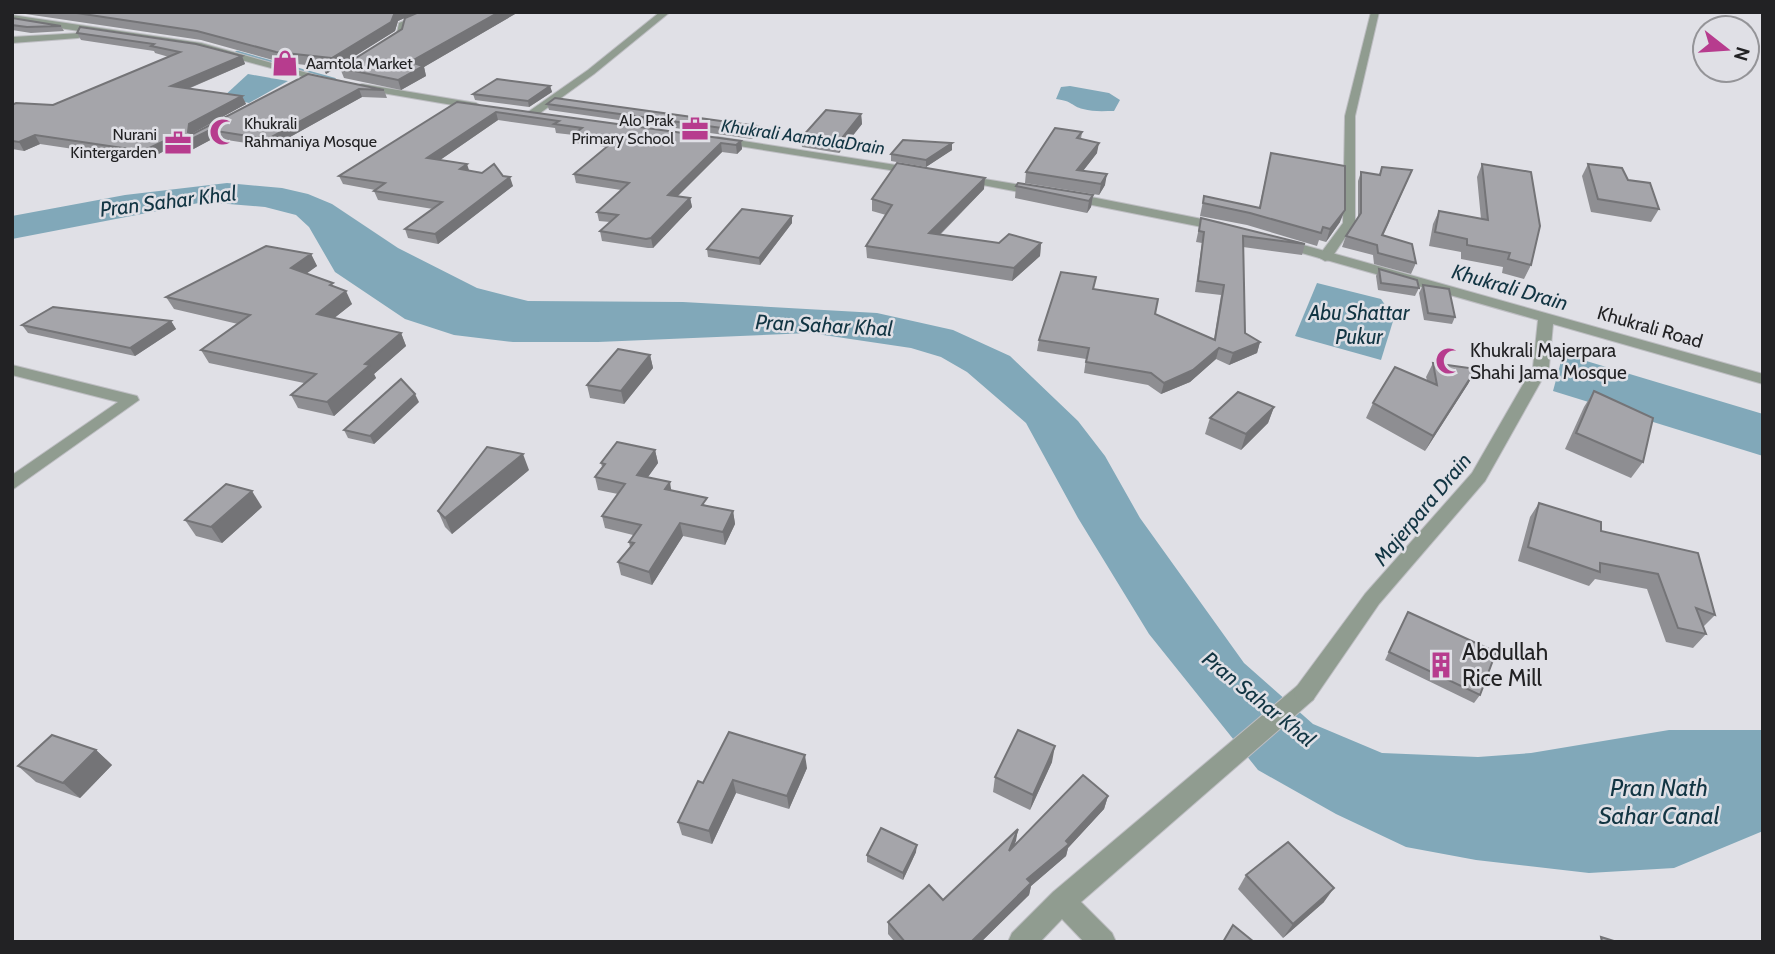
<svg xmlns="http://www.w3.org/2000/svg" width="1775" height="954" viewBox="0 0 1775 954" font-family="Cabin,sans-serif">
<rect width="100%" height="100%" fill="#e0e0e6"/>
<g fill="#81a8b9">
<polygon points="248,74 288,81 249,103 223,97"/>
<path d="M1070,86L1109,93L1120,100L1114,111C1104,111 1093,112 1083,109C1071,106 1073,101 1056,99L1061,87Z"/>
<polygon points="227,183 282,188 308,194 332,204 398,248 477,288 528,301 683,302 877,313 953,330 1010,356 1078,421 1105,456 1140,518 1244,663 1313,724 1382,753 1478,757 1531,753 1669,730 1763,730 1763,831 1674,868 1589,873 1476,860 1406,847 1336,814 1258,770 1149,634 1078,518 1026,423 967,372 941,357 911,348 810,333 598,342 513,342 454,335 405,319 335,272 309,227 296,215 265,207 204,202 12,239 12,216 125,195"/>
<polygon points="1317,283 1381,299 1394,318 1381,360 1295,336"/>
<polygon points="1563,354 1763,414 1763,456 1553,391"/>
</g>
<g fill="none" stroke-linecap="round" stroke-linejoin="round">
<polyline stroke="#81a8b9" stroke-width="4.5" points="237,53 334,80"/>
<g stroke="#bebec3" stroke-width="2">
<g id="minor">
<polygon points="1371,12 1379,12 1355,116 1355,223 1330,260 1325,261 1318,257 1343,223 1345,116"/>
<polygon points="12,365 137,396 139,400 12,490 12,475 118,402 12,375"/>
<polygon points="1305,684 1313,686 1316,693 1313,700 1081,902 1112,933 1116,942 1084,942 1062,919 1040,942 1008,942 1012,933 1053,892 1297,686"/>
</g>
</g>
<g stroke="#bebec3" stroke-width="2">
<g id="tertiary">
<polygon points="425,12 437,12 406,26 404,36 389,46 383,46 383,42 397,33 399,23"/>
<polygon points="660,12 670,12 594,74 536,116 528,116 528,112 588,70"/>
<polygon points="12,15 201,43 336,81 331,84 200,49 12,21"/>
<polygon points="81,33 81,37 78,38 12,43 12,37"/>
<polygon points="362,84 476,103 481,106 476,109 359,89 359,85"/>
<polygon points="718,137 915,168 921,171 915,174 714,142 714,138"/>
<polygon points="960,175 1040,188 1046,192 1040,196 956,180 954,178"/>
<polygon points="1071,193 1222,223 1228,227 1222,231 1067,200 1065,197"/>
<polygon points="1282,239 1763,374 1763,384 1553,324 1549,367 1485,481 1379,604 1313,700 1305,702 1297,700 1294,693 1297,686 1365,594 1472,473 1533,367 1538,320 1277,246 1277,240"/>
</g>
</g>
<use href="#minor" fill="#909c90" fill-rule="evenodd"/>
<use href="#tertiary" fill="#909c90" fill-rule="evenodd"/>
</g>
<g fill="#8e8e92">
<polygon points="12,12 418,12 398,21 395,31 326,74 323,67 280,62 201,40"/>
<polygon points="419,12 514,12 515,14 424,67 426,76 401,90 344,78 340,68 402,29"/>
<polygon points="12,18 61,26 64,31 31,33 12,30"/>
<polygon points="77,33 242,56 245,64 188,89 242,96 246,104 193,133 193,134 308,74 384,90 387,98 362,97 272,147 214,138 186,153 168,149 147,160 40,144 24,151 12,149 12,105 53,105 169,57 155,53 154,51 81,40"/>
<polygon points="550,86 552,92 529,107 475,100 473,94"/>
<polygon points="457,102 741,141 742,149 737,154 722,152 677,196 690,198 692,207 653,248 648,248 602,241 600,231 610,222 599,221 597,212 621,190 576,183 574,174 607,147 576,143 574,135 556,133 555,128 498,120 440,160 469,171 503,176 513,186 438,244 408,238 405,229 433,209 378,200 374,191 375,190 343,184 339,176"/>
<polygon points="547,104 757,126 757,133 752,139 549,110"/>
<polygon points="861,114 862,124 839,153 802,147 801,138"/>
<polygon points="1082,132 1081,139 1097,153 1083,171 1105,185 1099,195 1025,183 1026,172"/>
<polygon points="952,143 952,150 926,167 891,161 891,154"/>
<polygon points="1271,153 1340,222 1326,242 1319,240 1317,246 1247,225 1200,216 1204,196 1259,208"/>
<polygon points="1482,164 1531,265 1524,279 1502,273 1503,267 1461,259 1461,252 1429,246 1433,224 1439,211 1481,219 1477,177"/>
<polygon points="1588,164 1628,180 1659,209 1651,222 1591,212 1582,176"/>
<polygon points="1382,167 1408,180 1383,236 1416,263 1411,274 1374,264 1373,255 1342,247 1346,236 1358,219 1358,181 1361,172 1379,175"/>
<polygon points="1016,186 1093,195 1091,207 1087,213 1015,198"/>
<polygon points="984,189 940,235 999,243 1041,243 1040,256 1012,281 867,258 866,246 886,215 872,211 872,199"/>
<polygon points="792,216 792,223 760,265 708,257 707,249"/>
<polygon points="1201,218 1305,244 1302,255 1243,247 1245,333 1260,342 1257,353 1229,365 1216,359 1190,382 1161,394 1148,385 1084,373 1086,359 1037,351 1039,340 1094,289 1214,339 1221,295 1195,292 1202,243 1196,242"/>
<polygon points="311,254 317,266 306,274 335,287 352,304 334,318 401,333 406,346 374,374 376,378 334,416 298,408 291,395 304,383 209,363 201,350 238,324 174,309 166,297"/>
<polygon points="1379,269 1419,288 1415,296 1378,290 1376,276"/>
<polygon points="1423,285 1455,317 1452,324 1424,320 1419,293"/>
<polygon points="171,321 176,329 135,356 28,333 22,325"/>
<polygon points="650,355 653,368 624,404 590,398 587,385"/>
<polygon points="1433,363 1476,369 1468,384 1425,451 1366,418 1373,403 1427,380 1426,377"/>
<polygon points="1594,391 1643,462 1631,478 1565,449 1584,407"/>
<polygon points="419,402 374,444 348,438 344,430"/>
<polygon points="1274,407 1268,423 1241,450 1205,434 1210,418"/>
<polygon points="655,450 658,463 648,477 671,490 708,506 733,511 735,524 725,545 683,536 652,585 621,575 618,562 630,547 629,542 633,535 605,528 602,516 618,494 598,490 595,477 602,467 601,463"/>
<polygon points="529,470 452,534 445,527 438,511"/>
<polygon points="1539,503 1601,531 1715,615 1703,627 1706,634 1693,648 1666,642 1647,589 1595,579 1589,586 1518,561 1530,517"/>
<polygon points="262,507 222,543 196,536 185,520"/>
<polygon points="1408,612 1480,695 1474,703 1385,660"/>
<polygon points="96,750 112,765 80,798 36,782 18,766"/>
<polygon points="1052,762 1030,810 993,792 995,777"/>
<polygon points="807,768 789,809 736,793 712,844 682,835 678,822 703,783"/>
<polygon points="1108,796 1104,809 1068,848 1066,856 1031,886 1029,895 981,942 895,942 888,934 888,922 943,900 1018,829 1014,846"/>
<polygon points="916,852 903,880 867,862 867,855"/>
<polygon points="1246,875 1324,902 1283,938 1238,889"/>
</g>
<g fill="#747477">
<polygon points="395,12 418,12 398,21 395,31 326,74 322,64"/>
<polygon points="499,12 514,12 515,14 424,67 426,76 401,90 398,80 410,62"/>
<polygon points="242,56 245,64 175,94 171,86"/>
<polygon points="550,86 552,92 529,107 528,101"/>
<polygon points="359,89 362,97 272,147 268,139"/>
<polygon points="242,96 246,104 193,133 192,139 210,130 214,138 186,153 181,144 188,132 189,124"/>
<polygon points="496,112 498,120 430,167 427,158"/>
<polygon points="861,114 862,124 839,153 838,143"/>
<polygon points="757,126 757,133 752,139 751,132"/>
<polygon points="35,135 40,144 24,151 19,142"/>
<polygon points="164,141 168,149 147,160 143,151"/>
<polygon points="741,141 742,149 737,154 736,145"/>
<polygon points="721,143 722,152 670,204 668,195"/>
<polygon points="952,143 952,150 926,167 926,160"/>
<polygon points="1099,143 1097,153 1075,181 1077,170"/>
<polygon points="467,164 470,173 460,169"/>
<polygon points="1107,174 1105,185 1099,195 1101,184"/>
<polygon points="510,177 513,186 438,244 435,234"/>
<polygon points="985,178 984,189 929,245 929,233"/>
<polygon points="1093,195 1091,207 1087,213 1089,201"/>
<polygon points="690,198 692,207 653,248 651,238"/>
<polygon points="1345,210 1340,222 1326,242 1330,229"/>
<polygon points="792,216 792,223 760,265 759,258"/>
<polygon points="1041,243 1040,256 1012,281 1014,268"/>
<polygon points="311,254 317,266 297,280 291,268"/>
<polygon points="346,291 352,304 323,327 317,314"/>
<polygon points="171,321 176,329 135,356 130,348"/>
<polygon points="401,333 406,346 374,374 376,378 334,416 327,402 365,364"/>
<polygon points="1260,342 1257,353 1229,365 1233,353"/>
<polygon points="1219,348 1216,359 1190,382 1161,394 1164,383"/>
<polygon points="650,355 653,368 624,404 621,391"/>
<polygon points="1476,369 1468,384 1425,451 1433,436"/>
<polygon points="415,394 419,402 374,444 370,436"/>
<polygon points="1274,407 1268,423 1241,450 1246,434"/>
<polygon points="655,450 658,463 640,488 637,475"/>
<polygon points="523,454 529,470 452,534 445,518"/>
<polygon points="670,482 672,495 665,489"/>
<polygon points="252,491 262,507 222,543 211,527"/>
<polygon points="733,511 735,524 725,545 723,532"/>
<polygon points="680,523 683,536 652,585 649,572"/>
<polygon points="1055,746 1052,762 1030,810 1033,795"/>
<polygon points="96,750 112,765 80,798 63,783"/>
<polygon points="805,755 807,768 789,809 787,796"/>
<polygon points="733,780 736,793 712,844 709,831"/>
<polygon points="1108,796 1104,809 1068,848 1066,856 1031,886 1029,895 981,942 971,942 1027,879 1066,841"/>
<polygon points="1018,829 1016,841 1007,863 1009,851"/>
<polygon points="917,845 916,852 903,880 903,873"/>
<polygon points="1334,888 1324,902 1283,938 1293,924"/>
</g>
<g fill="#a5a5aa" stroke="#747477" stroke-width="2">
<polygon points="70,12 395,12 391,22 322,64 331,58 276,52 197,31"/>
<polygon points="419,12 499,12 410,62 423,66 398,80 340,68 402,29 405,18"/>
<polygon points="12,18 61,26 27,27 12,25"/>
<polygon points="80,27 196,44 242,56 171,86 242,96 189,124 188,132 193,134 308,74 384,90 359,89 268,139 210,130 181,144 164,141 143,151 35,135 19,142 12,141 12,105 16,103 53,105 180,52 151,46 154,44 77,33"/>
<polygon points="497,79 550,86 528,101 473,94"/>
<polygon points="555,98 757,126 751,132 547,104"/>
<polygon points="457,102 741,141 736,145 721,143 668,195 690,198 651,238 646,239 600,231 618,215 597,212 629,183 574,174 615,140 574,134 582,128 554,124 559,121 496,112 427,158 467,164 460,169 482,173 494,164 503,176 510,177 435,234 405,229 442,202 374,191 385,183 339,176"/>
<polygon points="826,110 861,114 838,143 801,138"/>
<polygon points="1055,128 1082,132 1077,138 1099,143 1077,170 1107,174 1101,184 1026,172"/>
<polygon points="903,140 952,143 926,160 891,154"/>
<polygon points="1271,153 1345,166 1345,210 1330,229 1323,227 1321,233 1250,213 1203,203 1204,196 1260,208"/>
<polygon points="897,163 985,178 929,233 999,243 1009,234 1041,243 1014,268 866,246 892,205 872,199"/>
<polygon points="1482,164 1531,172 1540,226 1531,265 1508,259 1510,253 1467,245 1467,239 1435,232 1439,211 1488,220"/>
<polygon points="1588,164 1622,168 1628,180 1650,183 1659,209 1598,199"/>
<polygon points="1382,167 1412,170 1382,235 1412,244 1416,263 1378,253 1377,245 1346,236 1361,213 1361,172 1380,175"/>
<polygon points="1018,183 1093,195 1089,201 1016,186"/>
<polygon points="742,209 792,216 759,258 707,249"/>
<polygon points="1201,218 1305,244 1243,236 1245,333 1260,342 1233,353 1219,348 1193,370 1164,383 1151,373 1086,362 1089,348 1039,340 1061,272 1096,277 1093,289 1158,299 1155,314 1215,340 1224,285 1198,281 1204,232 1199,231"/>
<polygon points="266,246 311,254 291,268 333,283 330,285 346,291 317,314 401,333 365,364 370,365 327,402 291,395 316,374 201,350 250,315 166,297"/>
<polygon points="1379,269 1417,280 1419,288 1381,283"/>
<polygon points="1423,285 1449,289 1455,317 1428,313"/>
<polygon points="53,307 171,321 130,348 22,325"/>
<polygon points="618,349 650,355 621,391 587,385"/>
<polygon points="1433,363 1476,369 1433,436 1373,403 1395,367 1437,385"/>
<polygon points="401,379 415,394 370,436 344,430"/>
<polygon points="1594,391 1653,418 1643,462 1576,433"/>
<polygon points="1238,392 1274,407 1246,434 1210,418"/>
<polygon points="617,442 655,450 637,475 670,482 665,489 707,498 702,505 733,511 723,532 680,523 649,572 618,562 634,543 629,542 641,525 602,516 625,484 595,477 605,464 601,463"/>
<polygon points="487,447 523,454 445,518 438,511"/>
<polygon points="226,484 252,491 211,527 185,520"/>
<polygon points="1539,503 1601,522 1601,531 1698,553 1715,615 1696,608 1706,634 1678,628 1658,574 1600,563 1600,572 1528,547"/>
<polygon points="1408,612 1496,652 1480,695 1389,652"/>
<polygon points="1018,730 1055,746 1033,795 995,777"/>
<polygon points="729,732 805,755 787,796 733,780 709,831 678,822 698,781 703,783"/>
<polygon points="52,735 96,750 63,783 18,766"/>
<polygon points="1083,775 1108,796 1066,841 1069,844 1027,879 1031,883 971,942 905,942 888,922 929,885 943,900 1018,829 1009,851"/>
<polygon points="881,828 917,845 903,873 867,855"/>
<polygon points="1288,842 1334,888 1293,924 1246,875"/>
<polygon points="1233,925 1254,942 1223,942"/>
<polygon points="1601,937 1617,942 1602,942"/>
</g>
<defs>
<g id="shop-bare" transform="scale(2.1)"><path d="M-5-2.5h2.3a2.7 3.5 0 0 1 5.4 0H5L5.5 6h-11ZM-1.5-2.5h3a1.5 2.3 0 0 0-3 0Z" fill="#b73c8e" stroke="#e0e0e6" stroke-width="2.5" paint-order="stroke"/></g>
<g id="office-bare" transform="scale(2.1)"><path d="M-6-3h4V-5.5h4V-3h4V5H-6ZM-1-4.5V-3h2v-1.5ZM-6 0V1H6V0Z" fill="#b73c8e" stroke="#e0e0e6" stroke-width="2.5" paint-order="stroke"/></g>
<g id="mosque-bare" transform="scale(2.1)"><path d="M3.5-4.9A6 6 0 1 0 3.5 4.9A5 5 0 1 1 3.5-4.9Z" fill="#b73c8e" stroke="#e0e0e6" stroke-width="2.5" paint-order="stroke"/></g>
<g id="building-bare" transform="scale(2.1)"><path d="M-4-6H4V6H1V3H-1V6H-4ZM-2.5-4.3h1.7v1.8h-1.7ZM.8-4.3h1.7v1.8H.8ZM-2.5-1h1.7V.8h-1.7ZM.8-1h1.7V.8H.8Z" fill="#b73c8e" stroke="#e0e0e6" stroke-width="2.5" paint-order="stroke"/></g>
</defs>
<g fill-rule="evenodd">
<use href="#shop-bare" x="285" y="63"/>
<use href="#office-bare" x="695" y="129"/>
<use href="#mosque-bare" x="223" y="132"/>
<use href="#office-bare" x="178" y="143"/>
<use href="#mosque-bare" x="1449" y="361"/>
<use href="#building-bare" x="1441" y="665"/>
</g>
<g text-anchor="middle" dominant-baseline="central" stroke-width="5" stroke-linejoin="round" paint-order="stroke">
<g font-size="16" fill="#222224" stroke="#e0e0e6" text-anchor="start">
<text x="306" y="63">Aamtola Market</text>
<text x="674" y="120" text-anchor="end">Alo Prak<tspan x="674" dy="18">Primary School</tspan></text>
<text x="244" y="123">Khukrali<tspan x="244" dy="18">Rahmaniya Mosque</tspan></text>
<text x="157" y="134" text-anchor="end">Nurani<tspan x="157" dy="18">Kintergarden</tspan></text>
</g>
<g font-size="18" font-style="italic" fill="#123543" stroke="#e0e0e6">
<text transform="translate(803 137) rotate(8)">Khukrali AamtolaDrain</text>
</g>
<g font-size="19" fill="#222224" stroke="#e0e0e6">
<text transform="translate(1650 327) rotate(16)">Khukrali Road</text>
</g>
<g font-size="19" fill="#222224" stroke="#e0e0e6" text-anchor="start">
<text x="1470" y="350">Khukrali Majerpara<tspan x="1470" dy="22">Shahi Jama Mosque</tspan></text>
</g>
<g font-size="21" font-style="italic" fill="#123543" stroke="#e0e0e6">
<text transform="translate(168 201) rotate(-7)">Pran Sahar Khal</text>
<text transform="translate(1510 287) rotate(16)">Khukrali Drain</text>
<text x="1359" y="312">Abu Shattar<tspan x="1359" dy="24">Pukur</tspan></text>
<text transform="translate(824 325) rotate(3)">Pran Sahar Khal</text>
<text transform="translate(1422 509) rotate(-50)">Majerpara Drain</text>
<text transform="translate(1259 699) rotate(39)">Pran Sahar Khal</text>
</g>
<g font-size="23" fill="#222224" stroke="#e0e0e6" text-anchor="start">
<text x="1462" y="652">Abdullah<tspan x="1462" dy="26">Rice Mill</tspan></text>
</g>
<g font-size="24" font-style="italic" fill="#123543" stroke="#e0e0e6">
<text x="1659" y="787">Pran Nath<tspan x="1659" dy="28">Sahar Canal</tspan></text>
</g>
</g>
<rect width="1775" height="954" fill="none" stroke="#222224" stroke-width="28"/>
<g transform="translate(1726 49) rotate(107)"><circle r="33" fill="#e0e0e6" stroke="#949498" stroke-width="2"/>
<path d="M0-5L12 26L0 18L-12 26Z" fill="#b73c8e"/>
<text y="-10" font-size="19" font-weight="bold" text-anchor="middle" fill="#222224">N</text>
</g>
</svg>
